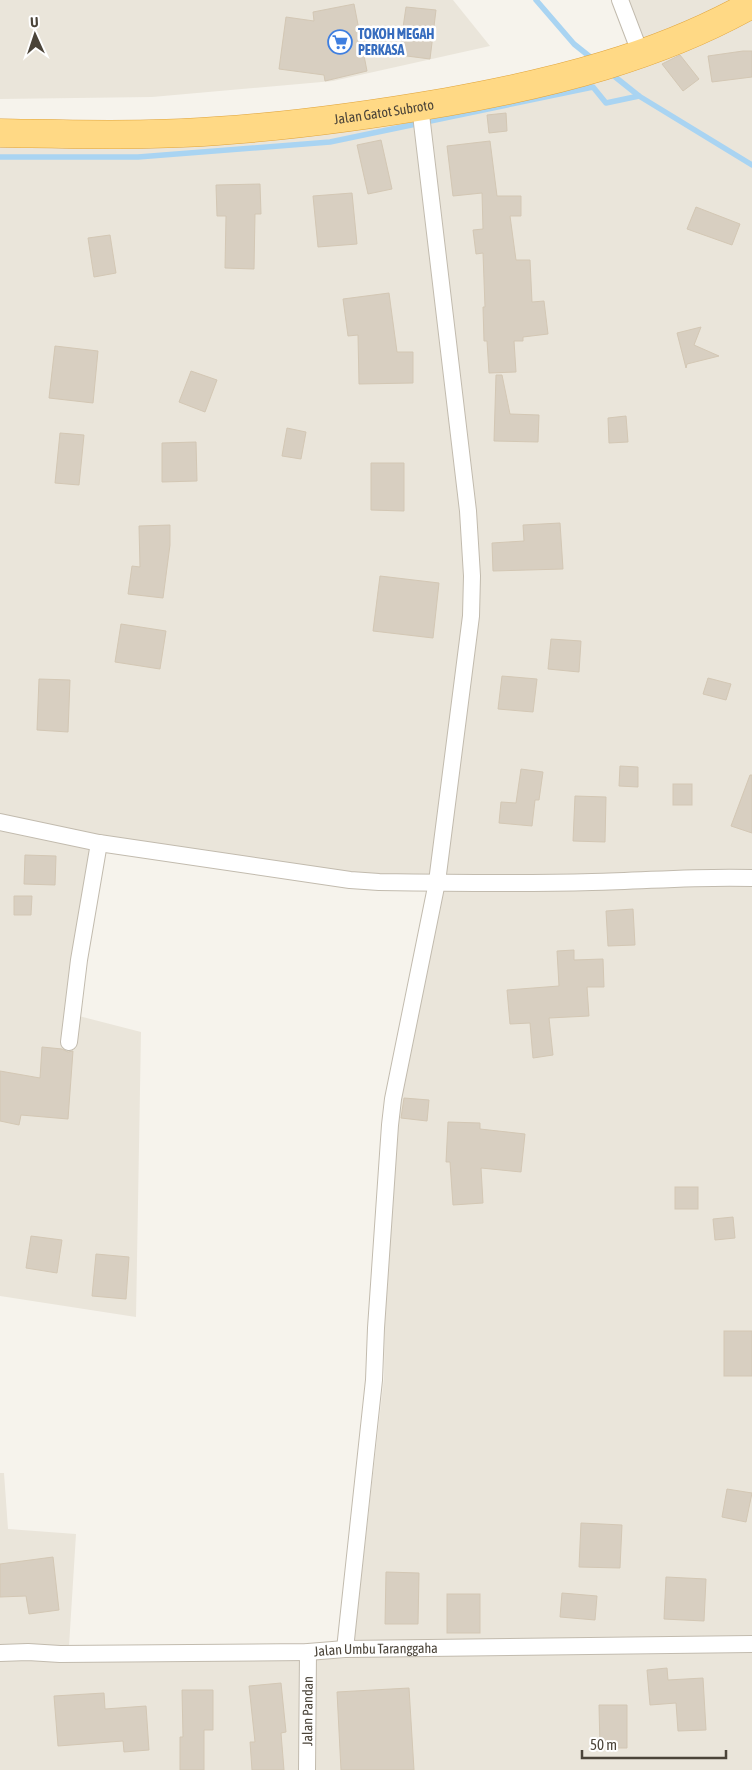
<svg xmlns="http://www.w3.org/2000/svg" width="752" height="1770" viewBox="0 0 752 1770" font-family="'Asap Condensed',sans-serif">
<rect width="100%" height="100%" fill="#f6f3ec"/>
<g fill="#eae5da">
<polygon points="0,0 453,0 490,46 333,81 152,97 0,99"/>
<polygon points="612,0 752,0 752,1770 0,1770 0,1473 4,1473 8,1529 76,1534 68,1662 311,1660 352,1658 384,1377 387,1124 436,884 100,847 75,1015 141,1032 136,1317 0,1296 0,136 353,124 633,44"/>
</g>
<g fill="none" stroke-linecap="round" stroke-linejoin="round">
<g stroke="#a9d4f2" stroke-width="5.5">
<polyline points="536,0 574,44 594,60"/>
<polyline points="609,72 639,96 752,165"/>
<polyline points="0,157 138,157 330,142 593,87 606,103 639,96"/>
</g>
</g>
<g fill="#d8cfc1" stroke="#d3c7b4">
<polygon points="354,4 367,71 325,81 324,75 279,69 286,17 314,21 313,12"/>
<polygon points="406,7 436,10 430,59 399,55"/>
<polygon points="743,51 752,51 752,77 712,82 708,56"/>
<polygon points="680,55 699,79 683,91 662,64"/>
<polygon points="506,113 507,131 489,133 487,115"/>
<polygon points="381,140 392,189 368,194 357,145"/>
<polygon points="490,141 497,196 521,196 521,216 510,216 516,260 530,260 532,302 544,301 548,334 523,337 523,341 514,341 516,372 489,373 487,341 484,341 483,307 485,307 483,253 476,254 473,230 483,229 482,193 453,196 447,146"/>
<polygon points="260,184 261,214 255,214 254,269 225,268 226,216 217,216 216,185"/>
<polygon points="352,193 357,244 318,247 313,196"/>
<polygon points="696,207 740,224 732,245 687,229"/>
<polygon points="110,235 116,273 94,277 88,238"/>
<polygon points="389,293 397,352 413,352 413,383 359,384 358,335 348,336 343,299"/>
<polygon points="701,327 694,345 719,356 687,364 686,368 677,333"/>
<polygon points="55,346 98,351 93,403 49,398"/>
<polygon points="191,371 217,380 205,412 179,402"/>
<polygon points="496,375 502,375 510,414 539,415 538,442 494,441"/>
<polygon points="626,416 628,442 609,443 608,418"/>
<polygon points="287,428 306,432 301,459 282,456"/>
<polygon points="60,433 84,435 79,485 55,483"/>
<polygon points="196,442 197,481 162,482 162,443"/>
<polygon points="371,463 404,463 404,511 371,510"/>
<polygon points="560,523 563,569 493,571 492,543 524,541 523,525"/>
<polygon points="170,525 170,545 163,598 128,594 132,566 140,567 139,526"/>
<polygon points="380,576 439,583 433,638 373,631"/>
<polygon points="121,624 166,631 160,669 115,662"/>
<polygon points="551,639 581,641 579,672 548,669"/>
<polygon points="502,676 537,679 533,712 498,709"/>
<polygon points="708,678 731,684 726,700 703,694"/>
<polygon points="39,679 70,680 68,732 37,730"/>
<polygon points="620,766 638,767 638,787 619,786"/>
<polygon points="521,769 543,772 539,800 535,800 532,826 499,823 501,802 516,803"/>
<polygon points="750,775 752,775 752,833 731,826"/>
<rect x="673" y="784" width="19" height="21"/>
<polygon points="575,796 606,797 605,842 573,841"/>
<polygon points="25,855 56,856 55,885 24,884"/>
<polygon points="14,896 32,896 31,915 14,915"/>
<polygon points="633,909 635,945 608,946 606,911"/>
<polygon points="574,950 574,960 603,959 604,987 587,987 589,1016 549,1018 553,1055 533,1058 530,1023 510,1024 507,990 559,986 557,951"/>
<polygon points="42,1047 62,1049 68,1052 73,1051 68,1119 21,1115 19,1125 0,1121 0,1071 40,1078"/>
<polygon points="404,1098 429,1100 427,1121 401,1118"/>
<polygon points="448,1122 480,1123 480,1129 525,1134 521,1172 481,1168 483,1203 453,1205 450,1162 446,1162"/>
<rect x="675" y="1187" width="23" height="22"/>
<polygon points="733,1217 735,1238 715,1240 713,1219"/>
<polygon points="31,1236 62,1240 57,1273 26,1268"/>
<polygon points="96,1254 129,1257 126,1299 92,1296"/>
<rect x="724" y="1331" width="28" height="45"/>
<polygon points="727,1489 752,1493 746,1522 722,1517"/>
<polygon points="581,1523 622,1525 620,1568 579,1567"/>
<polygon points="53,1557 59,1610 29,1614 26,1596 0,1597 0,1564"/>
<polygon points="386,1572 419,1573 418,1624 385,1624"/>
<polygon points="666,1577 706,1579 704,1621 664,1619"/>
<polygon points="562,1593 597,1596 595,1620 560,1617"/>
<rect x="447" y="1594" width="33" height="39"/>
<polygon points="667,1668 668,1680 703,1678 706,1730 678,1731 676,1703 650,1705 647,1670"/>
<polygon points="281,1683 286,1732 281,1733 284,1770 252,1770 250,1742 255,1742 249,1686"/>
<polygon points="409,1688 414,1770 341,1770 337,1692"/>
<polygon points="182,1690 213,1690 213,1730 204,1730 204,1770 180,1770 180,1737 183,1737"/>
<polygon points="104,1693 105,1709 146,1706 149,1750 124,1752 123,1741 58,1746 54,1696"/>
<polygon points="599,1705 627,1705 627,1748 600,1748"/>
</g>
<g fill="none" stroke-linecap="round" stroke-linejoin="round">
<g stroke="#c2bbae" stroke-width="18">
<g id="minor">
<polyline points="620,0 641,55"/>
<path d="M0,822L99,843L350,880L379,882C450,883 521,884 592,882C646,881 699,876 752,878"/>
<polyline points="69,1042 79,960 99,843"/>
<polyline points="345,1649 374,1380 376,1328 390,1125 393,1099 437,882 471,616 472,576 468,511 420,106"/>
<path id="s1" d="M0,1653L28,1652L60,1654L308,1652L345,1649L752,1644"/>
<path id="s2" d="M307,1770L308,1652"/>
</g>
</g>
<g stroke="#e0a43c" stroke-width="29">
<g id="trunk">
<path id="s3" d="M0,133C61,134 122,136 182,133C271,129 360,117 447,102C553,83 658,57 752,4"/>
</g>
</g>
<use href="#minor" stroke="#fff" stroke-width="16"/>
<use href="#trunk" stroke="#ffd985" stroke-width="28"/>
</g>
<defs>
<g id="supermarket-ring" transform="scale(1.25)"><circle r="9.5" fill="#fff" stroke="#3f7fe0" stroke-width="1.5"/><path d="M-6-5.5h2.5l.6 2H6L4.5 2H-2.5L-4.4-4H-6ZM-1.5 3.2a1.3 1.3 0 1 0 .1 0ZM3 3.2a1.3 1.3 0 1 0 .1 0Z" fill="#3f7fe0"/></g>
</defs>
<g fill-rule="evenodd">
<use href="#supermarket-ring" x="340" y="42"/>
</g>
<g text-anchor="middle" dominant-baseline="central" stroke-width="5" stroke-linejoin="round" paint-order="stroke">
<g font-size="14" font-weight="bold" fill="#366cbe" stroke="#fff" text-anchor="start">
<text x="358" y="34">TOKOH MEGAH<tspan x="358" dy="16">PERKASA</tspan></text>
</g>
<g font-size="14" fill="#4b4439" stroke="#fff">
<text stroke="none"><textPath href="#s3" startOffset="385">Jalan Gatot Subroto</textPath></text>
<text stroke="none"><textPath href="#s1" startOffset="376">Jalan Umbu Taranggaha</textPath></text>
<text stroke="none"><textPath href="#s2" startOffset="59">Jalan Pandan</textPath></text>
</g>
</g>
<g transform="translate(35 35) rotate(357)" stroke="#ffffff" stroke-width="4" paint-order="stroke">
<path d="M0-4L9 19L0 12L-9 19Z" fill="#4b4439"/>
<text y="-8" font-size="14" font-weight="bold" text-anchor="middle" fill="#4b4439">U</text>
</g>
<path d="M582 1750v8h144v-8" fill="none" stroke="#4b4439" stroke-width="2.5"/>
<text x="590" y="1750" font-size="15" fill="#4b4439" stroke="#ffffff" stroke-width="4" paint-order="stroke">50 m</text>
</svg>
